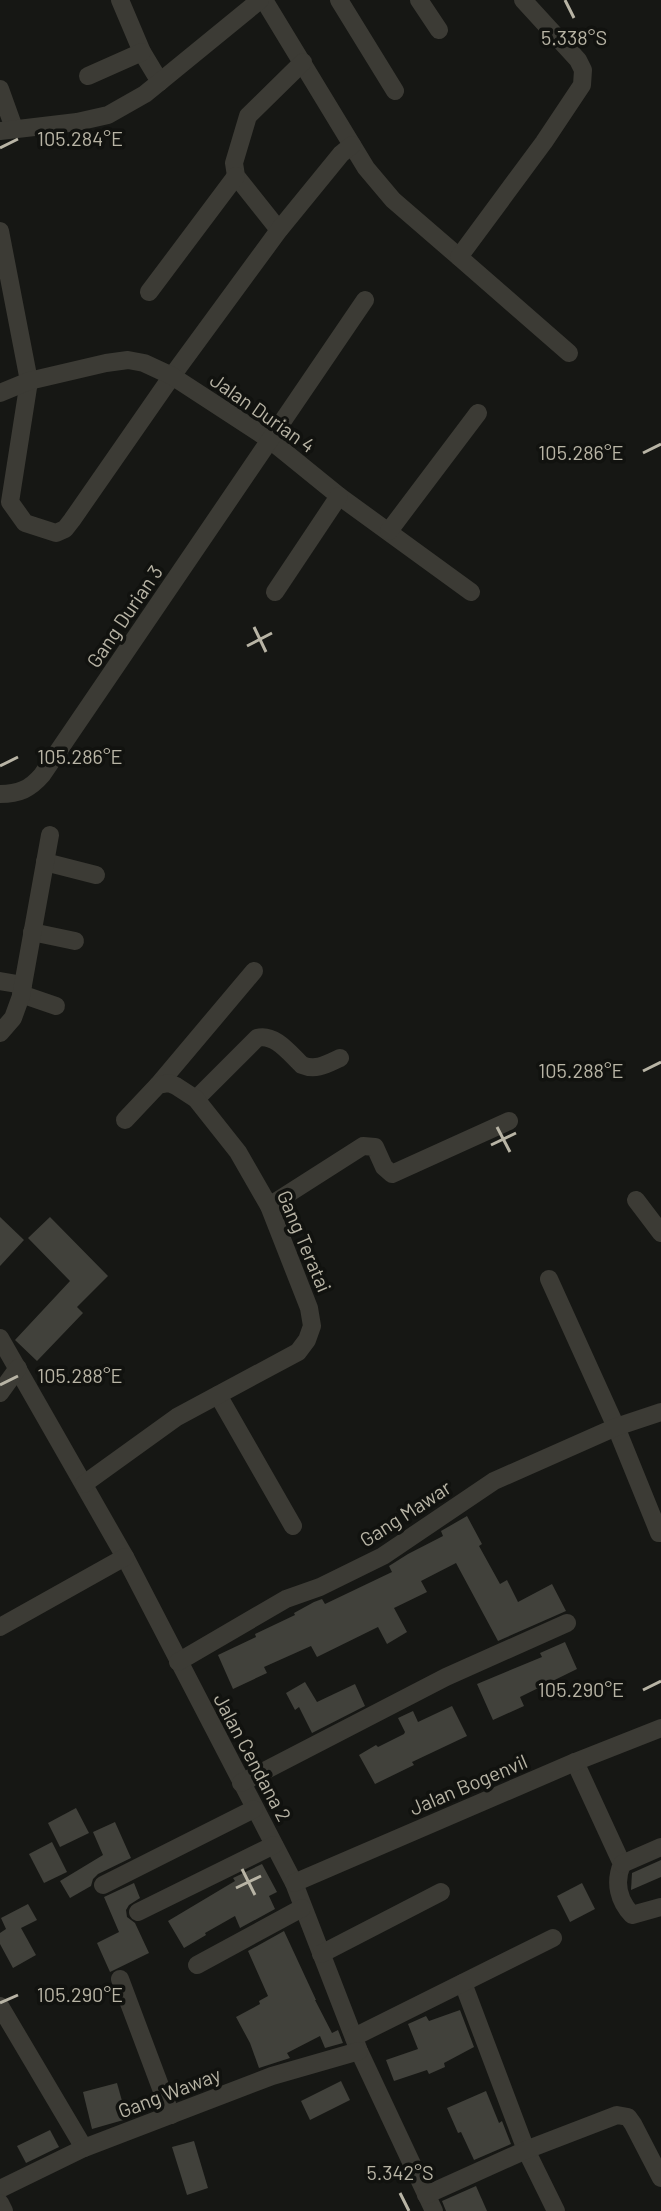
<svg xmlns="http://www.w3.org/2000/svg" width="661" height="2211" viewBox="0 0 661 2211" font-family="Barlow,sans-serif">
<rect width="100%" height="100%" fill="#161714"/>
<g fill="#41413b">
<polygon points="0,1217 24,1240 0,1266"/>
<polygon points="50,1217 108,1276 77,1307 83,1313 37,1361 15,1340 70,1281 28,1238"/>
<polygon points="467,1516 482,1544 479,1546 500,1584 507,1580 518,1602 552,1584 566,1611 498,1641 456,1563 421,1581 427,1592 394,1608 407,1632 387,1644 378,1627 317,1657 311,1646 264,1667 267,1673 233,1689 218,1655 256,1637 255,1634 295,1615 294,1613 314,1602 322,1599 325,1604 392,1572 389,1566 408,1554 443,1536 441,1531"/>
<polygon points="565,1642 577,1669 520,1697 524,1706 493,1720 477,1684 542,1657 540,1653"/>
<polygon points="305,1682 317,1702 355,1684 365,1706 312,1733 299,1707 295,1710 286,1693"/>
<polygon points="452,1706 467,1736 412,1762 414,1765 375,1784 359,1755 376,1745 378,1747 404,1734 405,1732 398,1718 413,1711 418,1722"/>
<polygon points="76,1808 89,1833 60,1847 48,1823"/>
<polygon points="115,1822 131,1858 98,1874 93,1879 91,1886 70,1898 60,1881 103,1855 93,1832"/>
<polygon points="52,1842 67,1872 44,1883 29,1854"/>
<polygon points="661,1860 661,1877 631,1890 632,1873"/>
<polygon points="262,1864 277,1892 269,1896 275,1909 240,1928 235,1916 205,1933 206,1935 184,1948 168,1921 235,1881 233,1878"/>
<polygon points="134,1883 140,1898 129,1905 126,1910 127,1917 135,1923 149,1953 110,1972 97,1943 119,1932 104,1897"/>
<polygon points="582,1883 595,1909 570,1922 557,1896"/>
<polygon points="28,1904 37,1920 21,1928 36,1955 13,1968 0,1944 0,1933 6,1929 1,1918"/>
<polygon points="284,1931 316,2000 315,2000 332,2033 338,2030 343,2043 325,2048 320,2036 287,2053 290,2058 259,2068 250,2043 236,2017 260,2004 259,2001 268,1996 248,1951"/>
<polygon points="460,2010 474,2047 444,2063 445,2067 429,2074 427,2070 394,2081 386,2060 418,2049 408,2024 426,2016 429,2021"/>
<polygon points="341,2081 350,2100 310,2120 301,2101"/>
<polygon points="117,2083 127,2119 92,2129 83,2092"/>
<polygon points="486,2091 499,2123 502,2121 511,2144 474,2160 461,2132 458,2133 447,2108"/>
<polygon points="50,2130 59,2147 26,2163 17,2146"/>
<polygon points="194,2141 208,2188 187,2195 172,2147"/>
<polygon points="476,2186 487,2211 446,2211 442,2201"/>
</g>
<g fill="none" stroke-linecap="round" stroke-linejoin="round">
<g stroke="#3c3b35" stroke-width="18">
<polyline points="120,0 142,52 160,82"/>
<polyline points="264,0 366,168 393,200 459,257"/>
<polyline points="339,0 395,91"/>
<polyline points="419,0 439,30"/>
<polyline points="523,0 578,60 583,70 582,85 544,142 459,257 569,353"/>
<polyline points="88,76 142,52"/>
<polyline points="0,89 14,128"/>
<polyline points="0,131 77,122 108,115 145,94 260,0"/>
<polyline points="279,230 236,176 234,163 248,116 303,62"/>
<polyline points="0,231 29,381 10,502 25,523 56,533 65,529 72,520 172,376 279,230 341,154 352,145"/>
<polyline points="149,292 236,176"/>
<polyline points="0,393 29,381 106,363 128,360 144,363 172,376 270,440 339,496 471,592"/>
<polyline points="389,531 478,413"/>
<polyline points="275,592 339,496"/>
<path d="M0,794C19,794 30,789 42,775L365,300"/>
<polyline points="45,862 96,875"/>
<polyline points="32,932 75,941"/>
<polyline points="0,981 23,985"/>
<polyline points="21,994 56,1006"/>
<polyline points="0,1033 13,1018 21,996 50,835"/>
<polyline points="158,1085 254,971"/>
<path d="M196,1099L257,1038C275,1033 290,1054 302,1065C316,1071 327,1064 340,1058"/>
<polyline points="636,1200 661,1233"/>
<polyline points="269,1206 363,1146 375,1147 384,1167 392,1174 509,1121"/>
<polyline points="549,1279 616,1427 659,1533 661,1533"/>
<polyline points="0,1338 125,1557 294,1883 359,2051 434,2211"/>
<polyline points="0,1393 18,1368"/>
<polyline points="218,1395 293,1526"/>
<polyline points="84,1484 177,1417 298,1352 307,1340 312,1326 309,1308 269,1206 238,1152 196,1099 176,1086 169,1083 158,1085 125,1120"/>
<polyline points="0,1627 125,1557"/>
<polyline points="178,1662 286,1599 320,1587 383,1556 494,1481 616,1427 661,1412"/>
<path d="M575,1762L622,1864C614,1883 619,1901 632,1915L661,1907"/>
<polyline points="241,1783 446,1677 567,1623"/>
<polyline points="622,1864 661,1847"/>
<polyline points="294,1883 575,1762 661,1728"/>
<polyline points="103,1885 254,1809"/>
<polyline points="138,1912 274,1845"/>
<polyline points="321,1954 441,1892"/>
<polyline points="197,1965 302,1908"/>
<polyline points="120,1979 171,2115"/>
<polyline points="463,1983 526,2150 556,2211"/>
<polyline points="0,2006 84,2148"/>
<polyline points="354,2037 553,1938"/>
<polyline points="0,2189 84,2148 272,2076 359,2051"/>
<polyline points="426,2195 526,2150 617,2115 628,2117 633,2124 661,2178"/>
<polyline points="0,2203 4,2211"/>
</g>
</g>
<path fill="none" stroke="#b8b4a5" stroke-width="3" d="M565,0L574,18M0,148L18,139M643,453L661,444M254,627L266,652M247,646L272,633M0,766L18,757M643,1071L661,1062M497,1127L510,1152M491,1145L516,1133M0,1385L18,1376M643,1690L661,1681M242,1869L255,1895M236,1888L261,1876M0,2003L18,1995M400,2193L409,2211"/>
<g text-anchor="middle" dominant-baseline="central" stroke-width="7" stroke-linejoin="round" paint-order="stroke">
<g font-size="20" fill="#b8b4a5" stroke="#11120f">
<text transform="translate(263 412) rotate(35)">Jalan Durian 4</text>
<text transform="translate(124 616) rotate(-56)">Gang Durian 3</text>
<text transform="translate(305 1241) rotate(67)">Gang Teratai</text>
<text transform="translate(405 1513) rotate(-33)">Gang Mawar</text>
<text transform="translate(253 1757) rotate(62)">Jalan Cendana 2</text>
<text transform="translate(468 1784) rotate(-23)">Jalan Bogenvil</text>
<text transform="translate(169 2092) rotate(-21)">Gang Waway</text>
</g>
</g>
<g font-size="20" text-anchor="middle" fill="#b8b4a5" stroke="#11120f" stroke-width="7" stroke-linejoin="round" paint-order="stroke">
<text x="574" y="45">5.338°S</text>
<text x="80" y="146">105.284°E</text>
<text x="581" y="460">105.286°E</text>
<text x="80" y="764">105.286°E</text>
<text x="581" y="1078">105.288°E</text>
<text x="80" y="1383">105.288°E</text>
<text x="581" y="1697">105.290°E</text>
<text x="80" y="2002">105.290°E</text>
<text x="400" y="2180">5.342°S</text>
</g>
</svg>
